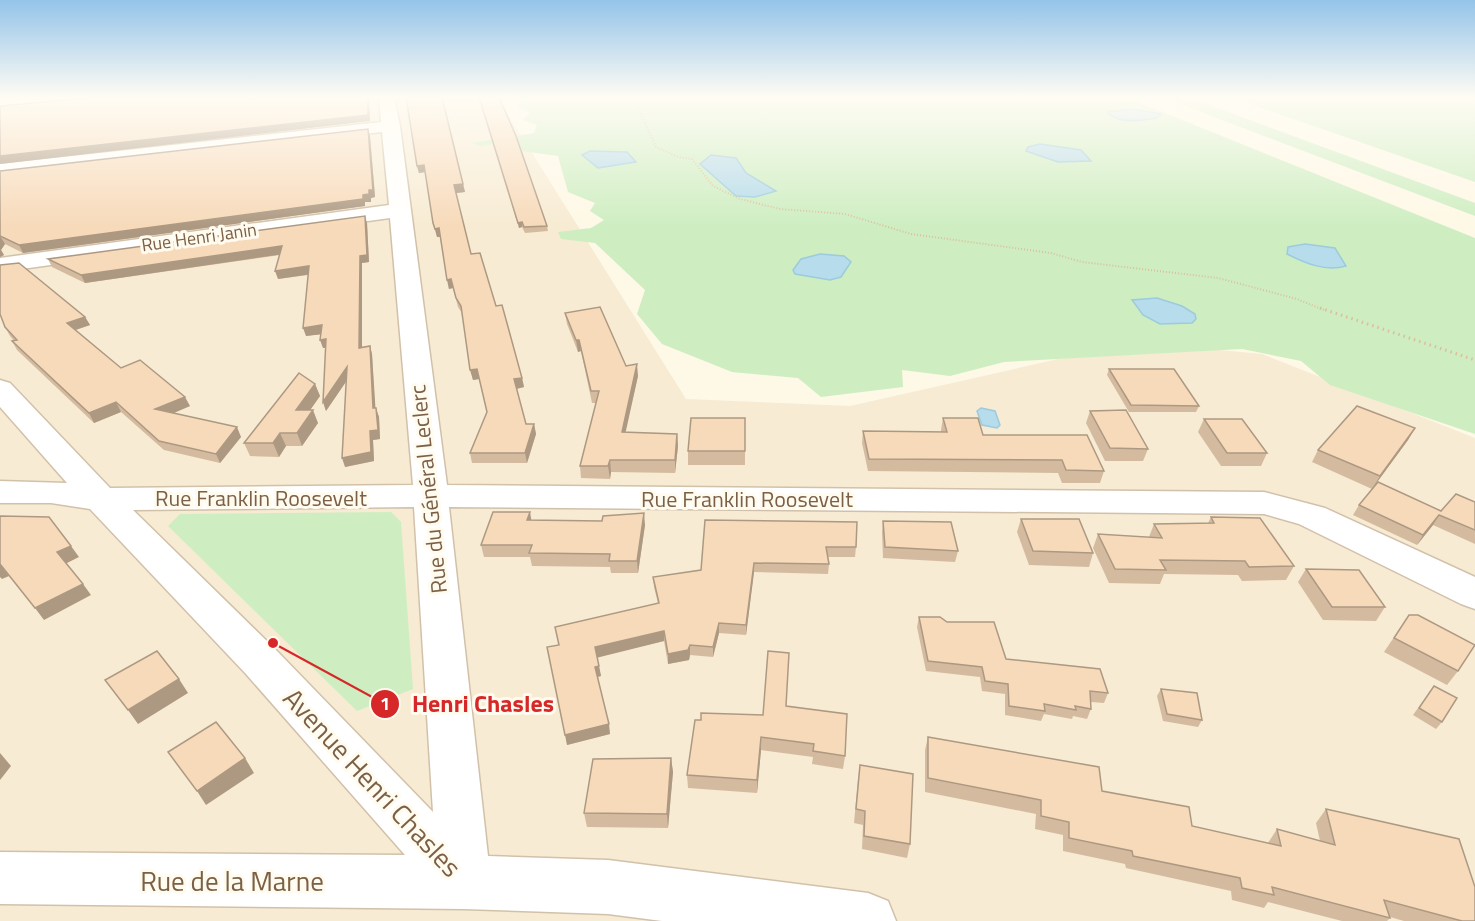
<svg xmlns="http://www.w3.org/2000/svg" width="1475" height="921" viewBox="0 0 1475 921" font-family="'Titillium Web',sans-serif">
<rect width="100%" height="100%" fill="#fef8e6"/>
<polygon fill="#f7ebd3" points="0,97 497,97 686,399 850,406 1134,342 1262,354 1475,438 1475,921 0,921"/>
<g fill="#ceeec2">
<polygon points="526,97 1125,97 1475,238 1475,434 1330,385 1301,361 1242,349 1004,362 950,376 902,370 903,387 821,397 798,378 732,372 662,344 637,314 645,290 595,243 561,239 558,232 591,228 604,220 590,211 595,203 568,192 558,156 522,151 518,141 481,146 472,143 534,133 537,125 523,120 530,113 518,107"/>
<polygon points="1161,97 1187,97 1475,203 1475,216"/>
<polygon points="1232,97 1475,97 1475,182 1239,100"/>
<polygon points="391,512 401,522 413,689 357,711 168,526 180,514"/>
</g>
<g fill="#b7dceb" stroke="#9ccbde" stroke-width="1.5">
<path d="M1130,109L1161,114L1157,118C1142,120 1118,125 1107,112Z"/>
<polygon points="1040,144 1081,150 1091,161 1058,162 1026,151 1028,147"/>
<polygon points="590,151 627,152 636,162 598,168 582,155"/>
<polygon points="711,155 736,158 746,173 776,191 755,197 736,196 700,164"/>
<path d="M1305,244L1335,248L1346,266C1325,272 1305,263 1287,254L1288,247Z"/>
<polygon points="820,254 844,256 851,262 841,277 830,280 795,274 793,270 801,259"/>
<polygon points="1157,298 1182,306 1195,314 1196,319 1192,323 1160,324 1143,315 1132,300"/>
<polygon points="981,408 995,411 1000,425 997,428 982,425 977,411"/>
</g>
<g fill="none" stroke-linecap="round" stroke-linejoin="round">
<g stroke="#d2c1aa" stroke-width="3">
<g id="street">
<polygon points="41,97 98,97 90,102 0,110 0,100"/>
<path d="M379,97H394L400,126L447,485L1264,492L1325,508L1475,577V609L1461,604L1299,524L1264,514L449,507L488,856L608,860L868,893L888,901L896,921H662L608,914L464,909L0,904V852L405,855L246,674L90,509L51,503H0V481L67,483L0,407V380L10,383L110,488L413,485L390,218L0,272V258L389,205L382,132L0,176V164L381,122ZM414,507L433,812L276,650L133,510Z"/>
</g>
</g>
<polyline stroke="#ddbe9c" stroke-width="2" stroke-dasharray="1 2" stroke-linecap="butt" points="633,97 656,147 678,157 692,159 713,186 740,199 780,209 845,214 911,234 1051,253 1082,262 1218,278 1297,299 1324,310"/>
<polyline stroke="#ddbe9c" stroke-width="3" stroke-dasharray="1.5 4" stroke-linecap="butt" points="1320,308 1475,360"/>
<use href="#street" fill="#fff" fill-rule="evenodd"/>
</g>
<g fill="#d4bba0">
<polygon points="479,97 499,97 547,226 548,231 525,233 522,227 519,228"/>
<polygon points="368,129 370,136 375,197 371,198 371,202 365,202 365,206 23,253 5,244 1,250 4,255 0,257 0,171"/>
<polygon points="417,166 463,184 465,192 456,193 471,254 496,306 522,378 524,387 516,389 526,424 534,424 536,434 527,463 472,463 470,453 487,412 479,379 473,380 462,313 458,307 453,288 449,289 440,237 437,237 433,223 425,172 419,173"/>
<polygon points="367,223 369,262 362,263 362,347 370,346 372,354 375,408 379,417 380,439 373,440 374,461 345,467 346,381 326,411 323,402 326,348 323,348 321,334 306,336 308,275 278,279 280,255 85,283 52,267 48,259"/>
<polygon points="565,313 638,376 625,432 677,434 678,446 675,473 611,472 610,479 581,478 580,466 596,403 592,403 581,351 578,352 567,324"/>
<polygon points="85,317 90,325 76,330 121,368 190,406 173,413 241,437 220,463 164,450 121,412 94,423 17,350 12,341 14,341 10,336 5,327"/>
<polygon points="1109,369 1199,406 1196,412 1129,412 1107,375"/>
<polygon points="315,384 320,396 310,410 318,423 302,446 286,446 279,457 250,456 244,443"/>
<polygon points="1090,411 1148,449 1143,461 1105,461 1086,423"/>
<polygon points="745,418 745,465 688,465 688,451"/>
<polygon points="943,418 983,435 1104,471 1100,483 1062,483 1058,473 868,471 862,443 863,431 941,432 941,430"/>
<polygon points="1204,419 1267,453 1261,466 1221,466 1198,432"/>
<polygon points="1415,428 1408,440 1372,489 1312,462 1318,450"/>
<polygon points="1475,502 1475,544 1433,525 1417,545 1353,515 1359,505 1441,511"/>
<polygon points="1211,517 1294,566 1286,580 1242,581 1238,575 1164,574 1160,584 1109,583 1093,548 1098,534 1149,537 1154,524 1208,523"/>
<polygon points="1021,519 1093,553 1089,567 1029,565 1017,532"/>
<polygon points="531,520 645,525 638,573 611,573 610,567 532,566 530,557 484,557 481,545"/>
<polygon points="705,520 856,547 855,557 828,557 829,564 828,574 754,572 746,635 719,633 713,657 690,655 689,660 668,664 664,641 597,657 601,676 598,677 610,734 567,745 559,645 658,603 654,587 653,577 701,570"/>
<polygon points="883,521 958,551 955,562 883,558 882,532"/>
<polygon points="1306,569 1385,607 1376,621 1323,620 1298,582"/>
<polygon points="1409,615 1458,671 1447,685 1384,652"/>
<polygon points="919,617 1006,659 1108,693 1104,703 1091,702 1091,709 1087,719 1073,716 1072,719 1044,714 1041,721 1005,715 1005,694 982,691 980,677 926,671 917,627"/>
<polygon points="1434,686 1442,722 1436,729 1413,715"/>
<polygon points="1161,689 1202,720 1198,727 1163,721 1157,696"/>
<polygon points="786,706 845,756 843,769 812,764 813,757 761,750 757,793 688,788 687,775 701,720 763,715"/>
<polygon points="928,737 1102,791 1192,826 1268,843 1277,829 1320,841 1316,823 1326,809 1475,921 1404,921 1390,917 1390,918 1387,921 1342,921 1268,902 1264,908 1232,900 1231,891 1126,868 1125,864 1063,851 1063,835 1035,829 1036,814 925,792 925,750"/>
<polygon points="671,758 673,772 668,828 587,827 584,813"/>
<polygon points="860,765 910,844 907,858 862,849 863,825 854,823 858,779"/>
</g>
<g fill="#ad9982">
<polygon points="0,97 19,97 0,98"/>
<polygon points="368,97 369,97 370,121 0,164 0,156"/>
<polygon points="368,129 370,136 375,197 371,198 371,202 365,202 365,206 23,253 19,245 363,195"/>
<polygon points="424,165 425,172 419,173 417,166"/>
<polygon points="463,184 465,192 456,193 454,185"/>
<polygon points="365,216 367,223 369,262 362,263 362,356 359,348 360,256"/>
<polygon points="522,222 522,227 519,228 518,223"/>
<polygon points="439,228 440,237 437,237 435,229"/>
<polygon points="0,236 5,244 1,250 4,255 0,257"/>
<polygon points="282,246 284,254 85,283 81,275"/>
<polygon points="309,266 312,274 278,279 275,271"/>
<polygon points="451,279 453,288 449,289 447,280"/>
<polygon points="85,317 90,325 72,331 67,323"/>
<polygon points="322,325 324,334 306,336 303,328"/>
<polygon points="326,339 329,347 323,348 320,340"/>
<polygon points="576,340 579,340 581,351 578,352"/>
<polygon points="370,346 372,354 376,417 373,408"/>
<polygon points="637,364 638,376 623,444 622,432"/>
<polygon points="347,367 350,376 326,411 323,402"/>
<polygon points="477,369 479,379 473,380 470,370"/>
<polygon points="522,378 524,387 516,389 514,379"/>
<polygon points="315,384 320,396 301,423 296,410"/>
<polygon points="185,397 190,406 160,419 155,409"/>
<polygon points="116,402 121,412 94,423 89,413"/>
<polygon points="376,408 379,417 380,439 373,440 374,461 345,467 342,458 370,431"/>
<polygon points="313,410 318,423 302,446 297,433"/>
<polygon points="534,424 536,434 527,463 525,453"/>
<polygon points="237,427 241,437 220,463 216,454"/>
<polygon points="1415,428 1408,440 1372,489 1380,476"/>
<polygon points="280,433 286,446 279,457 273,443"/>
<polygon points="677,434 678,446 675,473 675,460"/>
<polygon points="610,460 611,472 610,479 608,466"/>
<polygon points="530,512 532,524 527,520"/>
<polygon points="644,513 645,525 638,573 637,561"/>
<polygon points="1439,515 1433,525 1417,545 1423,535"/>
<polygon points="71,546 79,557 65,564 57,552"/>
<polygon points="754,563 754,572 746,635 746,625"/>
<polygon points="0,564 9,576 2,579 0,577"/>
<polygon points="83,584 91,595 44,620 35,608"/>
<polygon points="719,623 719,633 713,657 713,647"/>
<polygon points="664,631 664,641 596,658 595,647"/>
<polygon points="690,645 690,655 689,660 668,664 668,654"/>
<polygon points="599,666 601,676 597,677 595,667"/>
<polygon points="179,679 188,693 138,724 128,710"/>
<polygon points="609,724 610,734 567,745 565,735"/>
<polygon points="761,737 761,750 757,793 757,780"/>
<polygon points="0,753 11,766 0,780"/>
<polygon points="245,758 254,773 206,805 197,791"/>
<polygon points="671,758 673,772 668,828 667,814"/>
</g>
<g fill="#f7daba" stroke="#ad9982" stroke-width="1.5">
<polygon points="90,97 368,97 368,115 0,156 0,106 88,98"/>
<polygon points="406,97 442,97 463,184 454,185 471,254 480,253 496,306 502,305 522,378 514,379 526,424 534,424 525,453 470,453 487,412 477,369 470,370 461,306 456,298 451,279 447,280 439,228 435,229 433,223 424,165 417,166"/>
<polygon points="479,97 499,97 516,136 547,226 524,227 522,222 518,223"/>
<polygon points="368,129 373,190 369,190 369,194 363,195 363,199 19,245 0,236 0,171"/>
<polygon points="365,216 367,255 360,256 359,348 370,346 373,408 376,408 378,430 370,431 371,452 342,458 347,367 323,402 326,339 320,340 322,325 303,328 309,266 275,271 282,246 81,275 48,259"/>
<polygon points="19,263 85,317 67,323 121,368 140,360 185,397 155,409 237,427 216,454 159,441 116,402 89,413 12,341 17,340 5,327 0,314 0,265"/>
<polygon points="600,307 626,366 637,364 622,432 677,434 675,460 610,460 608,466 580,466 599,391 591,391 579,340 576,340 565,313"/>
<polygon points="1109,369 1174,369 1199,406 1131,405"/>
<polygon points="299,373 315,384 296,410 313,410 297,433 280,433 273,443 244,443"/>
<polygon points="1357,406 1415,428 1380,476 1318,450"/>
<polygon points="1126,410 1148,449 1110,448 1090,411"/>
<polygon points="691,418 745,418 745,451 688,451"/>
<polygon points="943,418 978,418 983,435 1087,435 1104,471 1066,470 1062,460 869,459 863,431 947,432"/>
<polygon points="1204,419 1242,419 1267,453 1227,453"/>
<polygon points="1378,482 1441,511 1456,494 1475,502 1475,530 1439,515 1423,535 1359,505"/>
<polygon points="493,512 530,512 527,520 602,521 603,516 644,513 637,561 609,561 610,554 529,553 532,545 481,545"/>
<polygon points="0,516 49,517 71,546 57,552 83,584 35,608 0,564"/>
<polygon points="1211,517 1260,518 1294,566 1249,567 1245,561 1160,560 1166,570 1115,569 1098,534 1162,538 1154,524 1214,523"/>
<polygon points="1021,519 1079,519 1093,553 1033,551"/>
<polygon points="705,520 857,522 856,547 826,547 829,564 754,563 746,625 719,623 713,647 690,645 688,650 668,654 664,631 595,647 599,666 595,667 609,724 565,735 547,647 559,645 555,627 659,603 653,577 701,570"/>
<polygon points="883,521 951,522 958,551 885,547"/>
<polygon points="1306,569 1359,570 1385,607 1332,607"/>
<polygon points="1409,615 1418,615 1475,645 1458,671 1394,638"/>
<polygon points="919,617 940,617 947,622 994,622 1006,659 1100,669 1108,693 1090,691 1091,709 1075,706 1076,710 1044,704 1045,711 1009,706 1008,684 985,681 982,667 928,661"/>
<polygon points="157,651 179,679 128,710 105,680"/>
<polygon points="768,651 789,653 786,706 847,714 845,756 813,751 814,744 761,737 757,780 687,775 695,720 701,720 701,713 763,715"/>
<polygon points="1434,686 1457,698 1442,722 1419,708"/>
<polygon points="1161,689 1197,693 1202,720 1167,714"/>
<polygon points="216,722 245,758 197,791 168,752"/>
<polygon points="928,737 1099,767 1102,791 1189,807 1192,826 1281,846 1277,829 1335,845 1326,809 1459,839 1475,887 1475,921 1462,921 1384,900 1390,918 1272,887 1274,895 1242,888 1240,878 1133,856 1132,851 1069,838 1069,822 1041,816 1041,800 928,778"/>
<polygon points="671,758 667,814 584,813 593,759"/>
<polygon points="860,765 913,774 910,844 864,836 865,811 856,809"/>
</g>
<linearGradient id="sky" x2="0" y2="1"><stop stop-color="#94c4e9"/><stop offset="0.43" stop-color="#fffcf4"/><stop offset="1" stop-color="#fffcf4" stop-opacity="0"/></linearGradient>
<rect width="1475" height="226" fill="url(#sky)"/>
<g text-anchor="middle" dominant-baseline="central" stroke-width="6" stroke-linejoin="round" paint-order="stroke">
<g font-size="18" fill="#7b6047" stroke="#fffbee">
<text transform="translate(199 237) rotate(-8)">Rue Henri Janin</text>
</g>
<g font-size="22" fill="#7b6047" stroke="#fffbee">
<text transform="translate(428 489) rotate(-96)">Rue du Général Leclerc</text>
<text x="261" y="498">Rue Franklin Roosevelt</text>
<text x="747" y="499">Rue Franklin Roosevelt</text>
</g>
<g font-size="27" fill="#7b6047" stroke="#fffbee">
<text transform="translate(373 782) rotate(47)">Avenue Henri Chasles</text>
<text x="232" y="880">Rue de la Marne</text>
</g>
</g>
<path fill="none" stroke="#d62828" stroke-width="2" d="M273 643L385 704"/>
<g fill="#d62828" stroke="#fffbee" stroke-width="2">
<circle cx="273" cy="643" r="6"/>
<circle cx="385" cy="704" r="15"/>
</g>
<g font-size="18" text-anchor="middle" font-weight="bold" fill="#fff">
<text x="385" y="710">1</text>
</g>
<g font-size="24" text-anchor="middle" font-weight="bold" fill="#d62828" stroke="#fffbee" stroke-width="6" stroke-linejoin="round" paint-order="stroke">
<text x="483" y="712">Henri Chasles</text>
</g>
</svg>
